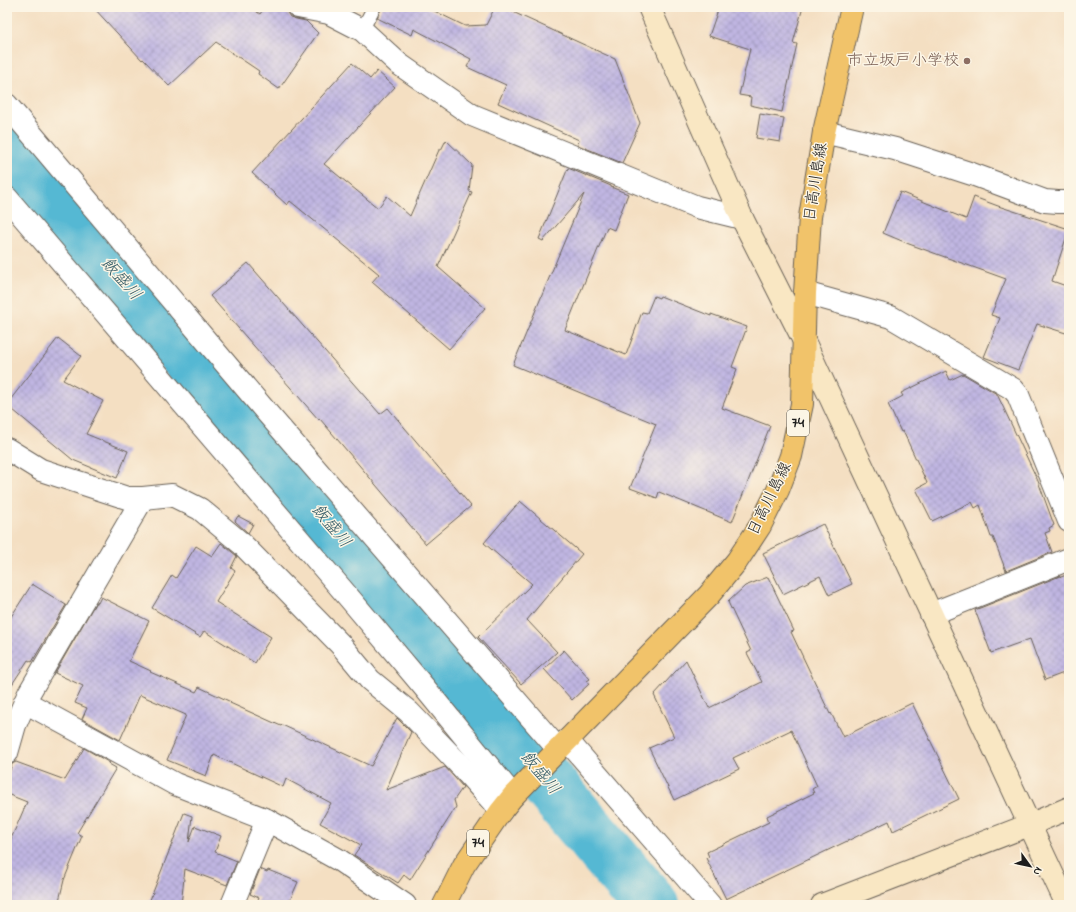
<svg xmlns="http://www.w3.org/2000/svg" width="1076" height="912" viewBox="0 0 1076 912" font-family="'Indie Flower','Klee One',sans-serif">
<defs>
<pattern id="building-cross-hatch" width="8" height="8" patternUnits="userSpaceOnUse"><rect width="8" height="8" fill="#c0b6e2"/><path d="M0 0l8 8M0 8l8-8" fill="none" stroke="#a49cc1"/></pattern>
</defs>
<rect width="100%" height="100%" fill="#fcf5e5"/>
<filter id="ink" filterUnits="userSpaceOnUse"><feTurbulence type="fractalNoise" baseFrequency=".025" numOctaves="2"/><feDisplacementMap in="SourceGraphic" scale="8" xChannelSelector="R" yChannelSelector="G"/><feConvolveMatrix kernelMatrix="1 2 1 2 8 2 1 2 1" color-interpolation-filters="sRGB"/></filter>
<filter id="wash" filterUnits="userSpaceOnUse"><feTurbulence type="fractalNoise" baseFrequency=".012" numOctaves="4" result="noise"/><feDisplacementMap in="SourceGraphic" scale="16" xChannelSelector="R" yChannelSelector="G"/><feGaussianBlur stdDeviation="0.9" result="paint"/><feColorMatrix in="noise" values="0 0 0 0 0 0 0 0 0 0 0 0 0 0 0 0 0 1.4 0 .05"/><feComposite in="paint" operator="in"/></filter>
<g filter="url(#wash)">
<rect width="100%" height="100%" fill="#f4dfc2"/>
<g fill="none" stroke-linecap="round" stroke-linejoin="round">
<polyline stroke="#54b8d3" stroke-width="56" points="7,150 110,264 346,546 651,905"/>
</g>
<g id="blocks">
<g fill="url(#building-cross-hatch)">
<polygon points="93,7 250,7 260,14 265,7 286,7 286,11 290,17 296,19 306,21 318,33 279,89 258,74 259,71 216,42 169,86 143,59 142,60"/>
<polygon points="382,7 426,7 465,26 486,25 495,7 502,7 615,59 640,123 622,163 578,145 579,140 498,103 506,85 467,67 471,59 414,29 412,35 377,18"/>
<polygon points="719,7 803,7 793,43 797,44 782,112 750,105 751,97 739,95 750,49 709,36"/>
<polygon points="352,63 370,79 377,71 395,87 324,164 378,208 387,196 410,216 439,150 441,150 446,140 472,165 469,191 472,192 438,267 485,308 449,349 372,282 379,274 290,201 287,205 252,173"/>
<polygon points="760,114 784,118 780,142 756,138"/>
<polygon points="568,168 611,186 611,187 628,194 614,230 607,227 565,330 626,355 642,312 647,313 654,296 659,298 660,296 711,316 711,314 747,327 732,367 737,369 722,408 770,426 732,522 659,492 657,498 630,488 656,424 513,365 584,194 543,241 539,239"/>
<polygon points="900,192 966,219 974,197 998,206 1069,229 1052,281 1069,287 1069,334 1037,324 1018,370 984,357 1000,318 991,315 1006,279 909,244 883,233"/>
<polygon points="248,263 380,414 388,408 471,506 426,544 320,419 319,420 210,296"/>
<polygon points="58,338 81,356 63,380 103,401 86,434 128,451 117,478 73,460 7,405 7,404"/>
<polygon points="946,371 950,380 963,374 997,394 1038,481 1054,525 1049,528 1050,531 1045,533 1052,552 1006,571 993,537 991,537 980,505 975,508 972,502 932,521 916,489 927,483 903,431 901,432 888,404 903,396 901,393"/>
<polygon points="520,501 582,554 527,620 557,652 521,684 478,637 532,584 484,543"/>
<polygon points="238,516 253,524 248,533 235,521"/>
<polygon points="823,524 852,584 829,595 820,576 783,594 763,553"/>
<polygon points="221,543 237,556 231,568 235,571 216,602 271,637 255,663 204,631 200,637 152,608 172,575 176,578 196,546 212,556"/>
<polygon points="1069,574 1069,671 1045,680 1030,639 991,653 975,610 1060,576 1061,577"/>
<polygon points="768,577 794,631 791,632 830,714 831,713 843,737 912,703 959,799 893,831 889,821 726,899 706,858 709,857 707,852 769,822 767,816 814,793 812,789 817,786 791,730 733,758 739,769 674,800 649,748 674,737 654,695 686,660 709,708 762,682 747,653 751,651 728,602 745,586"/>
<polygon points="32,584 66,605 32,662 28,660 7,692 7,623"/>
<polygon points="101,597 149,621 129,661 151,671 150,672 196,692 199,687 231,702 230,703 281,726 282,725 371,766 397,718 411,732 386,790 445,767 463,787 454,800 456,807 410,880 404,875 398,883 354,855 361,845 320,823 331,803 286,779 283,787 214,755 206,776 167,760 186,715 140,695 120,740 82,719 87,708 75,703 83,686 55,673 96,602 98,603"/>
<polygon points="564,650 590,679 587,681 589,684 572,700 544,669"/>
<polygon points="84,748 110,763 109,764 116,768 77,833 82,836 64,880 58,905 7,905 7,848 27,802 7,794 7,779 12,764 16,762 65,780"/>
<polygon points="184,813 192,816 189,842 195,826 221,836 215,852 237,861 227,885 185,869 181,905 148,905"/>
<polygon points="260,869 267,872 268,870 298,882 288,905 256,905 259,898 250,894"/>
</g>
</g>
</g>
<g filter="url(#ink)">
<use href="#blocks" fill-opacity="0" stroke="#686056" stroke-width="1"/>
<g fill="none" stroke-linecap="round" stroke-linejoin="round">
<g stroke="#686056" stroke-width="15">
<polyline id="lane" points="362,30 374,7"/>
</g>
<g stroke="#686056" stroke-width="24">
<g id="street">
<polyline points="298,7 329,13 362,30 399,64 472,115 697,207 742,218"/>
<polyline points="7,105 268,414 558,749"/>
<polyline points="824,132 895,149 972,174 1045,201 1058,202 1069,202"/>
<polyline points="7,198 351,600 424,687 513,796"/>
<polyline points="805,293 891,317 1013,389 1018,395 1069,521"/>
<polyline points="7,449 41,470 127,498 143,498 172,495 200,509 242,544 340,644 370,680 409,712 460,765 501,811"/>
<polyline points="931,614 1069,559"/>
<polyline points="25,702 175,784 267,820"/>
<polyline points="567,740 710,905"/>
<polyline points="7,753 15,725 29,693 143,498"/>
<polyline points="232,905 267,820 339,860 405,905"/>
</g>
</g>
<g stroke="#686056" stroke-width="24">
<g id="secondary">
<polyline points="649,7 742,218 804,341 1067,905"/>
<polyline points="822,905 1029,825 1069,808"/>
</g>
</g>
<g stroke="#686056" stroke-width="24">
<polyline id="primary" points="444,905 464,865 501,811 513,796 553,755 709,595 737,561 760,526 778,490 791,456 802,404 805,293 810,217 824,132 852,7"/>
</g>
<use href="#lane" stroke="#fff" stroke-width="13"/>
<use href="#street" stroke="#fff" stroke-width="22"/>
<use href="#secondary" stroke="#f9e7c3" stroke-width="22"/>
<use href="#primary" stroke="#f1c36a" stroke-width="22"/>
</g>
</g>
<circle fill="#8d6e63" stroke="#fcf5e5" stroke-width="1.5" cx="967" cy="61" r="4"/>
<g text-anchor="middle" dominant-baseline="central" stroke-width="3" stroke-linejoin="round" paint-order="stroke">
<g fill="#fcf5e5" stroke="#5f5d58" stroke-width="1">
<rect x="787" y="410" width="22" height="26" rx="3"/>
<rect x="467" y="830" width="22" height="26" rx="3"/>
</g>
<g font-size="15" font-weight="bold" fill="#1c1c1c">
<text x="798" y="423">74</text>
<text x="478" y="843">74</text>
</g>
<g font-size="16" fill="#785e54" stroke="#fcf5e5" text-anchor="end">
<text x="959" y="61">市立坂戸小学校</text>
</g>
<g font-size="16" fill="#1c1c1c" stroke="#fcf5e5">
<text transform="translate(816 182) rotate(-81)">日高川島線</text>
<text transform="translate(770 499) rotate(-64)">日高川島線</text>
</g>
<g font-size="17" font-style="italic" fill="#325a65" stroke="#fcf5e5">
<text transform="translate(121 279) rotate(49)">飯盛川</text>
<text transform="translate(331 526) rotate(50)">飯盛川</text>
<text transform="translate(540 773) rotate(50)">飯盛川</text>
</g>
</g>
<rect width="1076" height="912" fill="none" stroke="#fcf5e5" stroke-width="24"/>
<g transform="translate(1030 866) rotate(123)" stroke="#fcf5e5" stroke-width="3" paint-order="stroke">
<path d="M0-3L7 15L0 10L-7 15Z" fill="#1c1c1c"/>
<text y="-6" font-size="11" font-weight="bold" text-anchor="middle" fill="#1c1c1c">N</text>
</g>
</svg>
